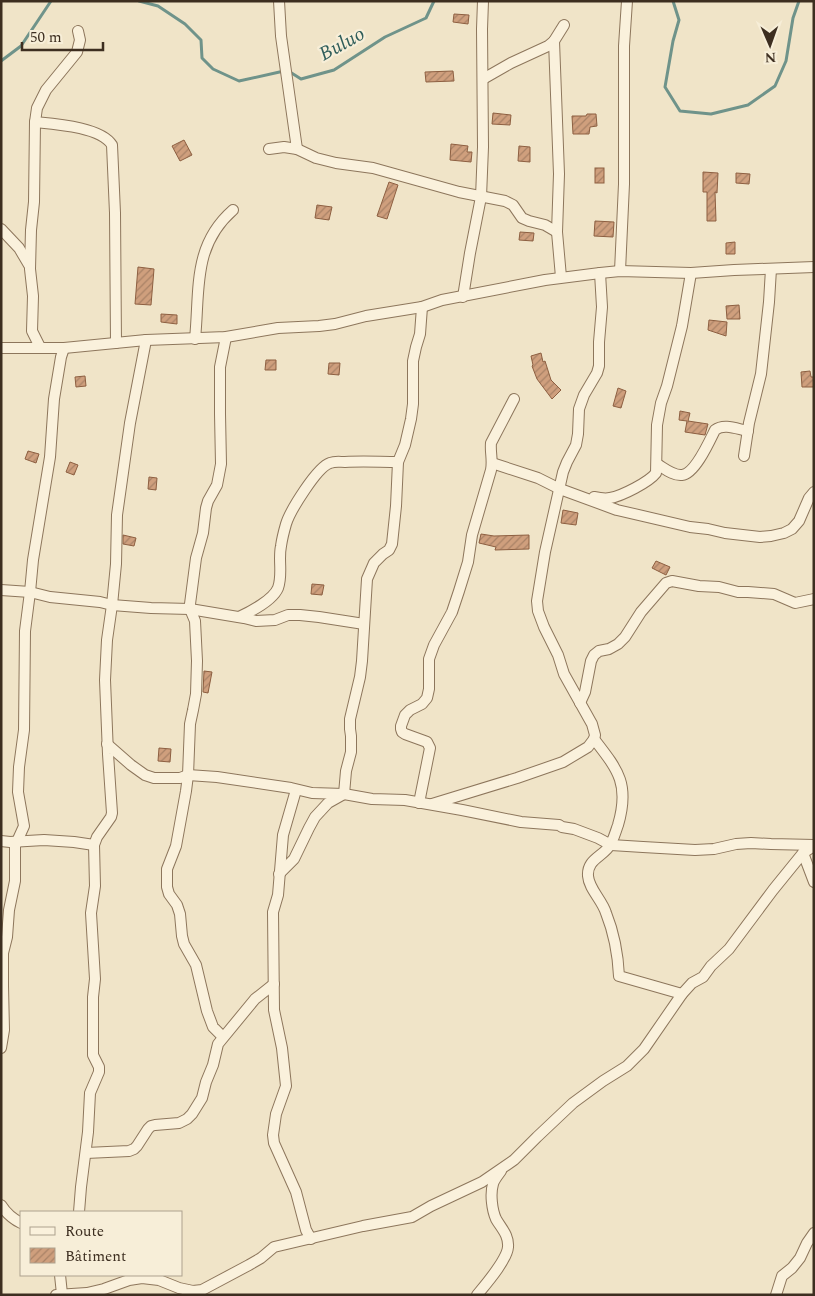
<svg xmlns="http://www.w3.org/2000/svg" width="815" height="1296" viewBox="0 0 815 1296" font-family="Spectral,serif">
<defs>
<pattern id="building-hatch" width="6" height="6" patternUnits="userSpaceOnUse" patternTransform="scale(1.25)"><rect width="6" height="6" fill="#cf9f7d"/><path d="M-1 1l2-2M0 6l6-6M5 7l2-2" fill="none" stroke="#a98266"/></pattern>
</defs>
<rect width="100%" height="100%" fill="#f0e4c8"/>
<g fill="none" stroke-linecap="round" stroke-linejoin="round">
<g stroke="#6f938a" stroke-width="3">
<polyline points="139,1 158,6 185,24 201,40 202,58 213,69 239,81 284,71"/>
<polyline points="673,1 679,20 673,41 665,87 680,111 711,114 748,105 775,86 786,61 793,18 799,1"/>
<polyline points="1,61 21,46 51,1"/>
<polyline points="290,72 301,79 334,70 385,37 426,18 434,1"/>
</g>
</g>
<g fill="url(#building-hatch)" stroke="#8d5f41">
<polygon points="454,14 469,15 468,24 453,22"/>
<polygon points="453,71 454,81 426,82 425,72"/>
<polygon points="493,113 511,115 510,125 492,124"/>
<polygon points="587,114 596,114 597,126 590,127 589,134 573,134 572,116 586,116"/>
<polygon points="184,140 192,155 180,161 172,146"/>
<polygon points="451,144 468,146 467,152 472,152 471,162 450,160"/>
<polygon points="519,146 530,147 530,162 518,161"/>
<rect x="595" y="168" width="9" height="15"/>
<polygon points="703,172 718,173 717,193 715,192 716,221 707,221 707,192 703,192"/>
<polygon points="736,173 750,174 749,184 736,183"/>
<polygon points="389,182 398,185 387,219 377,216"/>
<polygon points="317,205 332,207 329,220 315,218"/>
<polygon points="595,221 614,222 613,237 594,236"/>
<polygon points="520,232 534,233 533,241 519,240"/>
<polygon points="735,242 735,254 726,254 726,243"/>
<polygon points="138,267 154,269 151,305 135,304"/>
<polygon points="739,305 740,319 727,319 726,306"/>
<polygon points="161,314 177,315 177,324 161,322"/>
<polygon points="709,320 727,322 726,336 708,330"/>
<polygon points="541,353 543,362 545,361 551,380 561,390 552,399 537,379 532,366 533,365 531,356"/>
<polygon points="266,360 276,360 276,370 265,370"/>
<polygon points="329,363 340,363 339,375 328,374"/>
<polygon points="810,371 811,377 814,377 814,387 802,387 801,372"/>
<polygon points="85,376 86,386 76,387 75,377"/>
<polygon points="618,388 626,391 621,408 613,406"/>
<polygon points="680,411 690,413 688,421 708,424 705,435 685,432 687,421 679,420"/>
<polygon points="28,451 39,454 36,463 25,459"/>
<polygon points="70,462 78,465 74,475 66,472"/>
<polygon points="149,477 157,478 156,490 148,489"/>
<polygon points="563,510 578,513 576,525 561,523"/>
<polygon points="481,534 494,536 529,535 529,549 495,550 496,547 479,543"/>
<polygon points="123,535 136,538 134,546 123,544"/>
<polygon points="656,561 670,567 666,575 652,568"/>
<polygon points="312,584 324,585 322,595 311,594"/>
<polygon points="204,671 212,672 208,693 203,692"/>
<polygon points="159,748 171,749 170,762 158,761"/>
</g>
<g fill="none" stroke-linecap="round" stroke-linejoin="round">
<g stroke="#8d765c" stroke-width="12">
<g id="street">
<polyline points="279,1 281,36 297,149"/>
<polyline points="554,41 559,174 557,232 561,277"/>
<polyline points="483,79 511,63 548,46 554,41 564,25"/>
<path d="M35,122C55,124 101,127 112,145L115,213L116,343"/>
<polyline points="269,149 284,147 297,149 316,158 336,163 373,168 459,192 505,201 513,205 522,218 529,221 545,225 557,232"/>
<polyline points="1,229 19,248 29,265"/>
<polyline points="620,271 624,184 624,46 627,1"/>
<polyline points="463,297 470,253 481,197 483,147 482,29 483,1"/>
<path d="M195,339C200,290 192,246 233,210"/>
<polyline points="40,347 32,331 33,296 30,269 31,230 34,202 35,122 37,108 46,90 77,52 80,40 78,31"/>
<polyline points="1,348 64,348 146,340 226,337 278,328 319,326 335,324 366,316 422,307 442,300 545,280 600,273 620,271 691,273 734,270 814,267"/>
<polyline points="744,456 749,423 761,374 769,302 771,269"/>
<polyline points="492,463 538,478 560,489 617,510 690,527 708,529 725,533 760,537 771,536 784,533 792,529 799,521 809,498 814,492"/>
<path d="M657,464C664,468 673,476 682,475C695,474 710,440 715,430C724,423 737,429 748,431"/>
<path d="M594,497C599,498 605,499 610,498C622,496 649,482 656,473L657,425L661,403L667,386L682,326L691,273"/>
<polyline points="1,590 30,592 50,597 100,602 112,605 151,608 190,609 244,618 256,621 275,620 288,615 300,615 319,617 364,624"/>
<path d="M239,617C250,612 273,600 278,588C283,574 278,560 281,546C282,539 284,531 286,524C290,511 317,467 330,463C335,461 340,462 345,462C363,461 380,462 398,462"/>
<polyline points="580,703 585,692 591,661 594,655 599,651 609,649 618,644 625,637 641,612 666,583 672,581 699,586 719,587 738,592 748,592 774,594 795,603 814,599"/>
<path d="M594,739C618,770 630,784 618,825C615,833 613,843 607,849C599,858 587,861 588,876C589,889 602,900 606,913C614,933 618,955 619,976L682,994"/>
<polyline points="107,744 131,765 145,775 154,778 180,778 188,775 217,777 291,788 312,793 344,794 372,799 405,800 462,810 521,822 559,825 562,827 574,829 598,838 611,845 643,847 695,850 714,849 736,844 751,843 771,844 814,845"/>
<polyline points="296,790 283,835 278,895 273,912 274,1010 282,1048 286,1086 276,1114 273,1135 274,1143 296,1192 306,1230 311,1239"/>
<path d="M419,803L430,748L427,742L405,734L402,732L401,729V726L405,715L410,710L422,704L427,698L429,689V659L434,645L452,612L459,591L468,562L472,535L491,470C493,460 490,452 491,443L514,399"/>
<polyline points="432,804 517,778 563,762 588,747 594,739 595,735 592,724 564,674 558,655 544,627 538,611 537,601 545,552 563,472 567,462 576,445 578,434 579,409 584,395 597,373 599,366 599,342 602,307 600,273"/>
<polyline points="1,841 10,842 44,840 74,842 94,845"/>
<polyline points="803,853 814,882"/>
<polyline points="279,874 294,859 309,828 315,817 328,803 344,794 346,771 351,752 351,736 350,729 350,719 360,677 362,661 367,579 374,563 383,554 389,550 392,544 396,506 398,462 405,445 411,419 413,404 413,361 416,347 420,334 422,307"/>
<polyline points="223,1037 213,1027 207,1011 196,965 184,944 182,936 180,914 177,905 169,894 167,887 167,869 176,846 186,791 188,775 190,724 193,710 196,694 197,661 195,621 190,609 190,604 196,558 203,533 206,508 208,501 217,485 221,464 220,414 220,367 226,337"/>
<polyline points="1,1048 4,1030 3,986 3,953 7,937 9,910 15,881 15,846 24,826 18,792 19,767 24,730 25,631 30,592 33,560 50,457 54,399 61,357 64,348"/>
<polyline points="86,1153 129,1151 134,1149 137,1146 148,1129 151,1126 155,1125 179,1123 187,1119 192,1114 202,1098 206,1082 213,1065 218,1044 255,999 274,984"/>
<path d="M1,1205C6,1213 13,1219 21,1223"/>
<polyline points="79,1212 81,1187 88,1132 90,1093 99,1072 99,1067 93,1055 93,997 95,979 91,913 95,886 94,845 97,837 111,817 112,813 108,754 105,680 107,640 112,605 116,564 117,515 130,423 146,340"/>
<polyline points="60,1275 62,1294"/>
<polyline points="56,1295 87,1293 104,1289 129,1280 142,1278 159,1280 179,1288 193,1291 202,1290 249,1265 261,1258 274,1247 363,1226 412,1217 431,1206 482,1182 514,1160 537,1137 573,1103 603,1081 627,1066 644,1049 682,994 692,983 703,977 711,966 729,949 773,890 803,853 814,846"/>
<path d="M477,1295C486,1284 507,1260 508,1247C509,1235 501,1228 496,1219C492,1210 490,1194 493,1184C494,1180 498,1175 501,1171"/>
<polyline points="776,1295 782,1276 792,1268 800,1258 807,1243 814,1233"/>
</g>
</g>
<use href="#street" stroke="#faf1dc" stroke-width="10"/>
</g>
<g text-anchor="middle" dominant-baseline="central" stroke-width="4.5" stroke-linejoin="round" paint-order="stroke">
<g font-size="20" font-style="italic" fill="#2f5d5a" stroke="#f7eed8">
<text transform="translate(342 44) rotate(-29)">Buluo</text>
</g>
</g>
<rect width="815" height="1296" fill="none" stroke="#3d2e20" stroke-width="5"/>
<rect x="20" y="1211" width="162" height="65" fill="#f7eed8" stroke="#ada18e"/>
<rect x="30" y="1227" width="25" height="8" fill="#faf1dc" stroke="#ada18e"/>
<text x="65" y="1236" font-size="15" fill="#3d2e20">Route</text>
<rect x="30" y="1248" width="25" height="15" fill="url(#building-hatch)" stroke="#ada18e"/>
<text x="65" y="1261" font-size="15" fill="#3d2e20">Bâtiment</text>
<g transform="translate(770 45) rotate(178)" stroke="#f7eed8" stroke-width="4" paint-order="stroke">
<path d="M0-4L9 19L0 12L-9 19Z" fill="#3d2e20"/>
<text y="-8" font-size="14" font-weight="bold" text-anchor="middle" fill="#3d2e20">N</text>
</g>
<path d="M22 42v8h81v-8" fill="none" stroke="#3d2e20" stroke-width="2.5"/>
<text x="30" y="42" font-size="15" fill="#3d2e20" stroke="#f7eed8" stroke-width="4" paint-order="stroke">50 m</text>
</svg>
